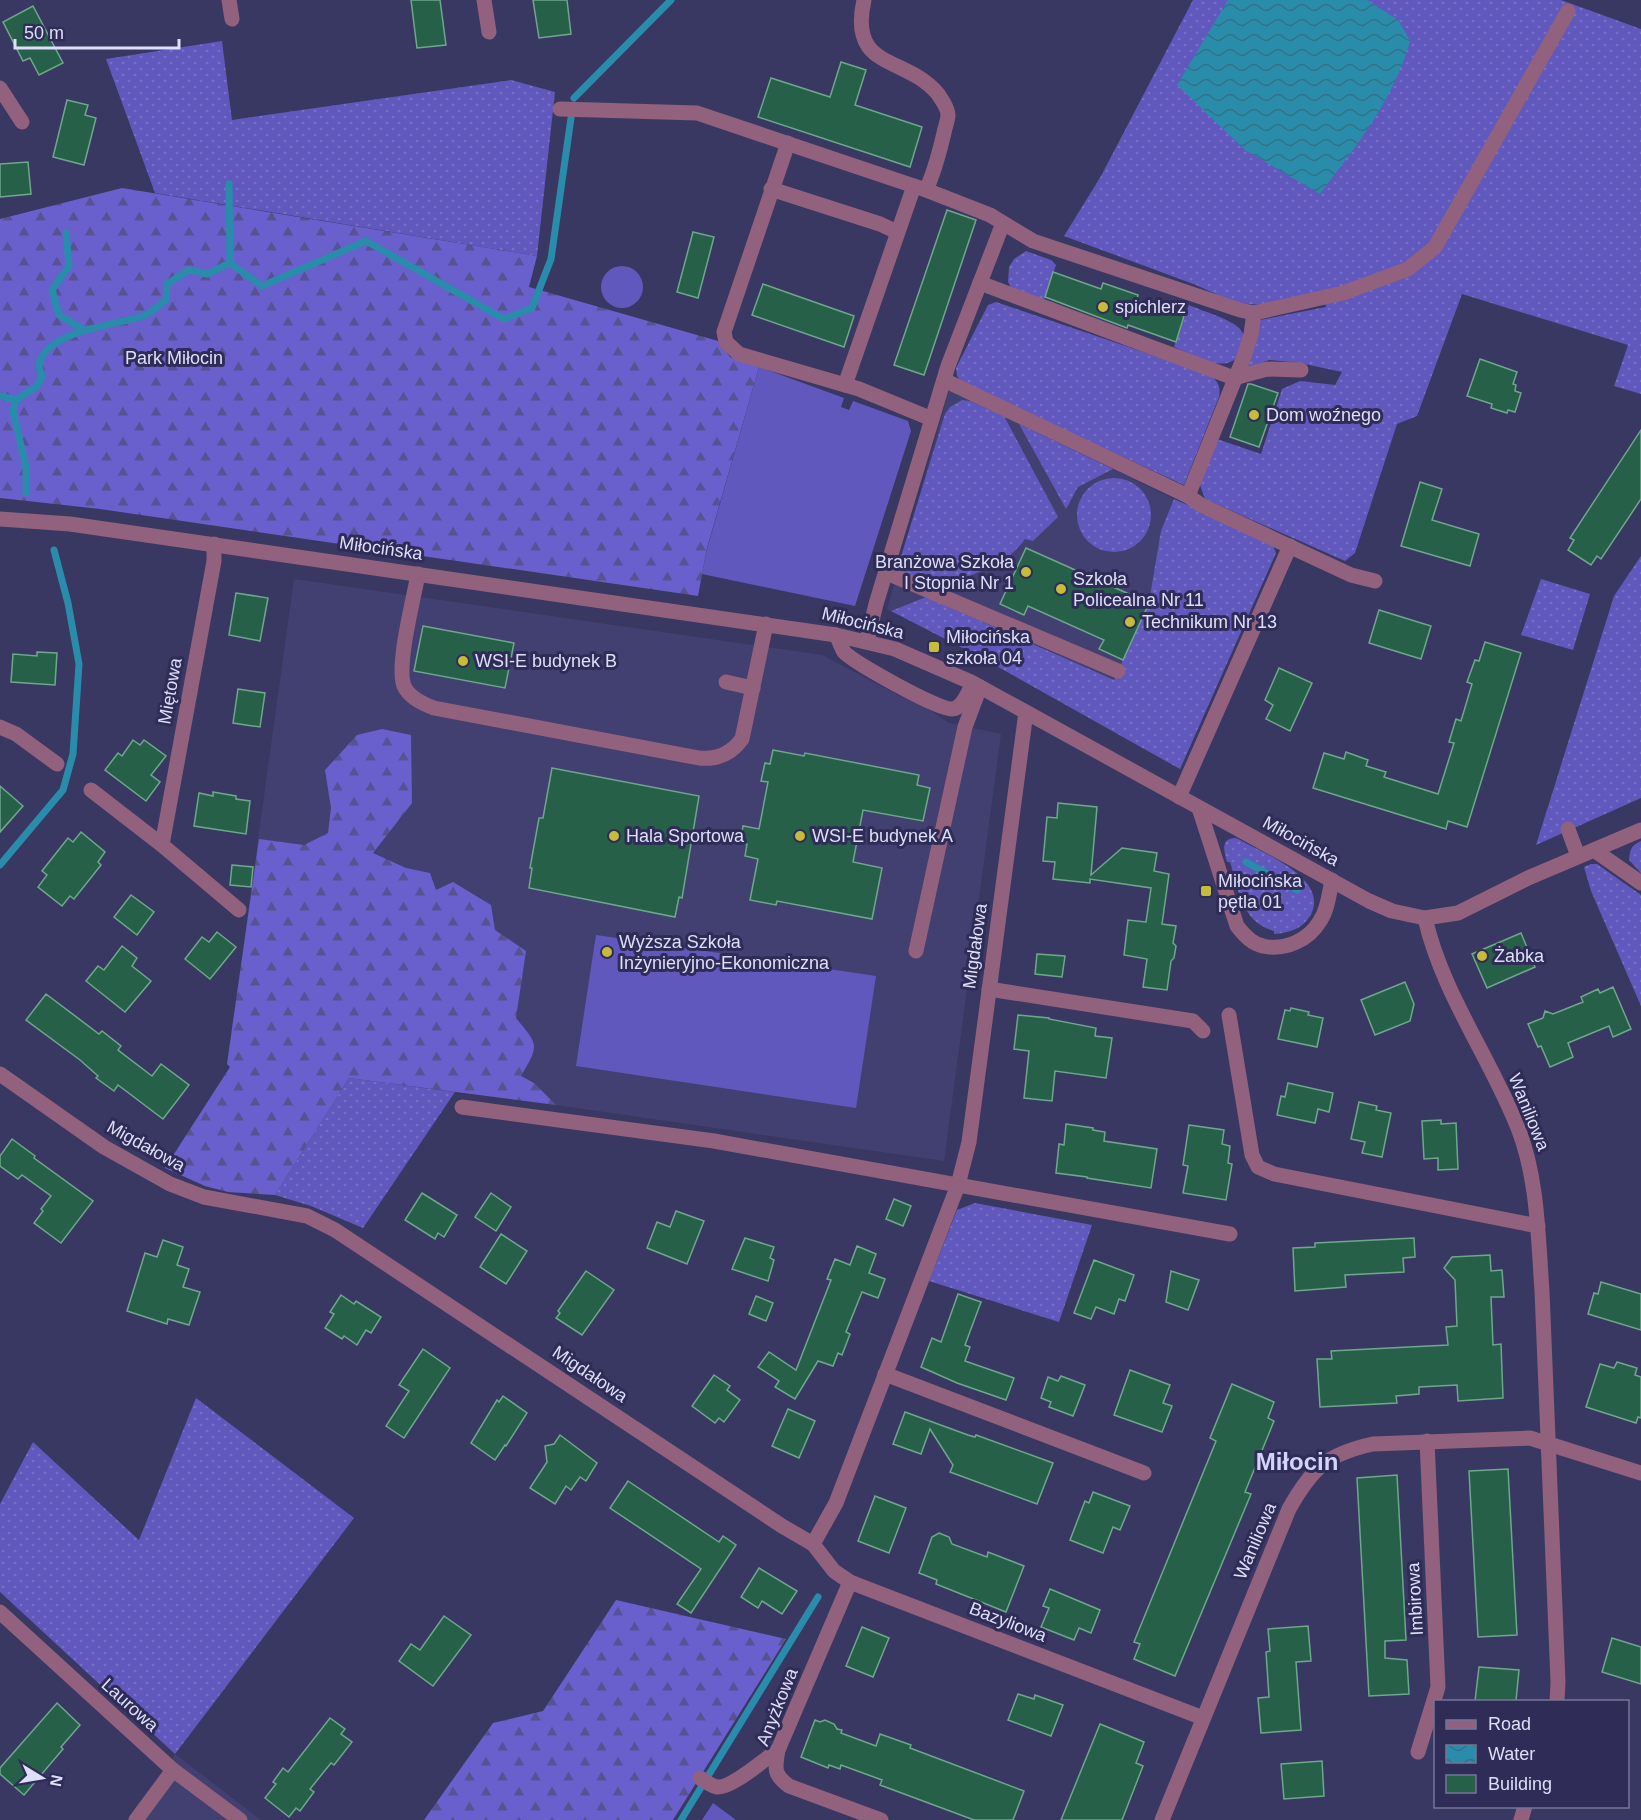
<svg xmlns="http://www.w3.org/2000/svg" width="1641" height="1820" viewBox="0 0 1641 1820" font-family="Arial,sans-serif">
<defs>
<pattern id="grass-dots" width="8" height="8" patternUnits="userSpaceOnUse" patternTransform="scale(1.5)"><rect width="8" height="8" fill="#6158bd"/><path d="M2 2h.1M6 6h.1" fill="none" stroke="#7770c7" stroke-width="1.8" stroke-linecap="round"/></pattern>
<pattern id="forest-firs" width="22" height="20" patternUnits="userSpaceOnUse" patternTransform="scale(1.5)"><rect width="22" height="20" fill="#695fcd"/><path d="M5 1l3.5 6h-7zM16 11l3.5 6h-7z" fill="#585292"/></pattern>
<pattern id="water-waves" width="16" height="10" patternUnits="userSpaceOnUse" patternTransform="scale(1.5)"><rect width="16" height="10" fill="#2a8cab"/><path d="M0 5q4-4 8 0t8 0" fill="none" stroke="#337289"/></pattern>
</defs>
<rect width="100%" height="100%" fill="#393862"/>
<g fill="#424071">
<polygon points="950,387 1004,416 1174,499 1272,543 1276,553 1180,769 984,659 887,609"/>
<polygon points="294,579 822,655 898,695 925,707 949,723 1001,734 944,1161 556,1105 349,1078 275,1195 228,1192 205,1186 165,1168 230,1067 227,1064"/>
<polygon points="175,1754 261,1820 142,1820"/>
</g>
<g fill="url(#grass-dots)">
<polygon points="1193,0 1561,0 1641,29 1641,394 1614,386 1628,345 1462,294 1417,416 1397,424 1355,553 1345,561 1205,499 1200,485 1214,438 1261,454 1282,389 1300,381 1335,385 1342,372 1300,363 1269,360 1242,370 1260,320 1326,307 1324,296 1261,305 1235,303 1196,285 1064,236 1101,176"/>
<polygon points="222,41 232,120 511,80 555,92 537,256 155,193 106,59"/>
<polygon points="1026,251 1051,260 1056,265 1045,298 1040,301 1013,291 1008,282 1009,267 1014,259"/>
<path d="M996,302L1208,374C1217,380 1221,385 1219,397L1184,485L962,383L957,376L956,368L988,305Z"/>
<path d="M1189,305C1202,311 1231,319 1240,329C1245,335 1244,340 1242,347C1233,380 1194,355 1174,347Z"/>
<path d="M962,400L970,401L1004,416L1058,517L1033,541L1025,539C1007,566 967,576 938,587L902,572L899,563L945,414L950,407Z"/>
<polygon points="1019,424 1113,469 1078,487 1066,509"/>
<circle cx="1114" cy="515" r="37"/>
<polygon points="1174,499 1272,543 1276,553 1180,769 984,659 891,611 926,597 1114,680 1149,602 1161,531"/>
<polygon points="1641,556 1641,798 1536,845 1614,596"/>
<polygon points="1541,579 1590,594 1573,650 1521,635"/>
<path d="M1236,838C1261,852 1332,879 1310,916C1302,929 1289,933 1274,934V931C1241,922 1239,890 1230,862H1227C1224,851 1220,838 1236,838Z"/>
<path d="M1641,841V873L1629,860C1630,849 1631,846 1641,841Z"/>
<polygon points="1591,864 1597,864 1641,895 1641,1006 1591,891 1584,867"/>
<polygon points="349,1078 455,1092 363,1228 311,1206 275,1195"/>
<polygon points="975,1203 1092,1225 1059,1322 929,1281 957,1210"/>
<polygon points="196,1398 354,1518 175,1754 0,1592 0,1504 33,1442 139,1540"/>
</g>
<g fill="url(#forest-firs)">
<polygon points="122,188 537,256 529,287 718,341 730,357 759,367 707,548 698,596 100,509 0,498 0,219"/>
<path d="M382,729L411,735L412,803L373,853L406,868L430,873L436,890L453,882L491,905L495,930L526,951L516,1018C538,1045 540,1044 521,1076L534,1083L556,1105L349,1078L275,1195L228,1192L205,1186L165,1168L230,1067L227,1064L259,839L304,845L328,833L331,808L325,770L357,735Z"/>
<polygon points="616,1600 786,1639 673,1820 424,1820 493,1723 543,1711"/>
</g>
<g fill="#6158bd">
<circle cx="622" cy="287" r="21"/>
<polygon points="759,367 844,398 841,407 849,410 853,401 908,421 911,431 855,606 702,574 707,549"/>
<polygon points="596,935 876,976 856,1108 576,1066"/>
<polygon points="713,1803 736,1820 702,1820"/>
</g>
<path fill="url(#water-waves)" d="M1228,0H1367L1398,20L1410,41C1393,101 1357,145 1320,194L1245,150L1177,85Z"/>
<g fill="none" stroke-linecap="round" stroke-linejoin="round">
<g stroke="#2a8cab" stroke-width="7">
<polyline points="574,98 671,0"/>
<polyline points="229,184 230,263"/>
<polyline points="66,233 69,266 52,290 59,315 84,330"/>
<polyline points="0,396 16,400"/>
<path d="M26,493V467L13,411L16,400L37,386L42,377C41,373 39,368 39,364C47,330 118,325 143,316C151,313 159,305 166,300L167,284L189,270L207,274L230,263L262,286L366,241L504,319L532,308L551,259L571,118"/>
<polyline points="1246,862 1297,890"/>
<polyline points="0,865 63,790 73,754 79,664 68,603 54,550"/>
<polyline points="681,1820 818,1597"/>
</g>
</g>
<g fill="#276049" stroke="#6ea78c" stroke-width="1.5">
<polygon points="411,0 440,0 446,45 417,48"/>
<polygon points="533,0 567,0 571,34 539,38"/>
<polygon points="33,6 63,63 39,75 30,58 23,61 3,22"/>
<polygon points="841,62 866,70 855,105 922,127 910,167 758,117 771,78 830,97"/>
<polygon points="67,100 88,105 85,115 96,118 84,165 53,157"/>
<polygon points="28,162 31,194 0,197 0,164"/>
<polygon points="947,210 976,220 924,375 894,365"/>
<polygon points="693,232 714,237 698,298 677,292"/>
<polygon points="1053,272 1101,289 1103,283 1138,295 1137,300 1184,316 1176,342 1128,325 1127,328 1045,297"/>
<polygon points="763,284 854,316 844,347 752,315"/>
<polygon points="1480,359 1517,372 1513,384 1516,385 1515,391 1521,393 1515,412 1508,410 1507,413 1491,408 1492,404 1467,396"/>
<polygon points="1248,384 1251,384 1278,393 1259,447 1230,437"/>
<polygon points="1641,430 1641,499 1601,559 1597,556 1591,565 1568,550 1574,540 1570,538"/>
<polygon points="1420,482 1442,489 1432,520 1479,534 1470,566 1401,546"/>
<polygon points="1026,548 1149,603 1123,660 1099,649 1104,640 1028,606 1024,615 1000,604"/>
<polygon points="236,593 268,598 260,641 229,635"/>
<polygon points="1379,610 1431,626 1421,659 1369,643"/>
<polygon points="423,626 514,643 505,688 414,671"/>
<polygon points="1485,642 1521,653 1467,827 1448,821 1446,829 1313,788 1324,753 1344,759 1346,752 1368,760 1366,766 1386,772 1384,777 1438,794 1454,743 1449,742 1456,719 1461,721 1472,684 1467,682 1475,660 1479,661"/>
<polygon points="37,652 57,653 55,685 11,682 13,654 37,656"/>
<polygon points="1279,668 1312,683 1290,731 1266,719 1273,705 1265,700"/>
<polygon points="238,689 265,693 260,727 233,723"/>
<polygon points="133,740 140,745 144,740 166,756 151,775 160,782 146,801 105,770 118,753 122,756"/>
<polygon points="773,750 804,756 805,753 919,775 917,785 930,788 923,821 863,810 853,862 882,868 872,919 777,901 776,905 750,900 758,859 745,856 747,844 740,843 743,826 759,829 768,782 761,781 765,763 770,764"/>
<polygon points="552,768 699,796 682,898 679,897 675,917 529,888 532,868 530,868 539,818 543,818"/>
<polygon points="0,786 23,806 0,832"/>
<polygon points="213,792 236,796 236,799 250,801 246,834 194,826 199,793 213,796"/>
<polygon points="1058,803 1097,807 1091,875 1122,848 1157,853 1154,871 1169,874 1162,924 1176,926 1173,943 1176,946 1174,958 1171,961 1167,990 1143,987 1147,959 1124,955 1128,920 1146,922 1151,888 1090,879 1090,883 1053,879 1055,862 1043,861 1047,817 1057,818"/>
<polygon points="81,832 105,852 98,862 101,865 74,899 70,896 62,906 38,887 47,875 42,871 68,838 73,842"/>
<polygon points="232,865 253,867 251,887 230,885"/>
<polygon points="131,895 154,912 137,935 114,917"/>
<polygon points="217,932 236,947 210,979 185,959 202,937 209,942"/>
<polygon points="1521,933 1535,967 1487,988 1472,954"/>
<polygon points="122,946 137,958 132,966 151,981 125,1012 86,981 98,966 104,970"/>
<polygon points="1037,954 1065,956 1062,977 1035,974"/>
<polygon points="1405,982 1414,1004 1410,1021 1375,1035 1361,1000"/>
<polygon points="1613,987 1631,1029 1613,1037 1609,1026 1568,1043 1573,1057 1550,1067 1541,1046 1538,1047 1528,1024 1543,1018 1545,1011 1553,1014 1583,1002 1581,997 1598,989 1600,993"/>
<polygon points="46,994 99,1034 102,1031 121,1046 118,1050 152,1076 161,1064 189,1085 163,1119 118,1085 114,1091 96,1078 98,1076 80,1060 26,1020"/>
<polygon points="1291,1008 1309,1012 1308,1015 1323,1018 1317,1047 1278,1039 1285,1010 1290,1011"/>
<polygon points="1018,1015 1049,1018 1049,1019 1096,1028 1095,1036 1112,1038 1106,1078 1055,1071 1052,1101 1024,1098 1029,1051 1014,1049"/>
<polygon points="1288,1083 1333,1093 1329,1112 1318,1109 1315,1123 1277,1115 1281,1096 1285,1097"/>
<polygon points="1359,1102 1377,1106 1376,1110 1391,1113 1382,1157 1362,1153 1365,1142 1351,1139"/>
<polygon points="1441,1120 1441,1124 1456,1123 1458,1169 1438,1170 1438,1158 1424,1159 1422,1121"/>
<polygon points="1066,1124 1093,1128 1093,1130 1105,1132 1104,1141 1157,1149 1151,1188 1087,1178 1087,1177 1056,1173 1059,1144 1064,1145"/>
<polygon points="1189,1125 1224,1130 1222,1144 1230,1146 1228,1163 1232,1164 1226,1200 1183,1193 1188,1166 1183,1165"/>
<polygon points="12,1139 35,1156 34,1158 93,1201 61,1243 34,1223 43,1211 41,1209 51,1196 22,1175 18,1179 0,1166 0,1156"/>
<polygon points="422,1193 457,1215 444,1237 438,1233 435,1239 405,1220"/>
<polygon points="491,1193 511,1207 496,1231 475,1217"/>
<polygon points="894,1199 911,1206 903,1226 886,1219"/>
<polygon points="676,1211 704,1221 687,1264 647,1248 657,1222 670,1227"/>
<polygon points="501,1234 527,1251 506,1284 480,1267"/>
<polygon points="745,1238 774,1247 770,1258 774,1260 768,1281 732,1269"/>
<polygon points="1414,1238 1415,1257 1403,1258 1404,1272 1345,1275 1346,1287 1295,1291 1293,1248 1315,1247 1315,1243"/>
<polygon points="163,1240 183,1247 177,1265 189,1269 183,1287 200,1292 189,1325 168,1319 167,1324 127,1311 145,1253 157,1257"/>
<polygon points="857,1246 876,1254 869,1273 885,1279 878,1298 862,1292 846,1332 850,1334 842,1355 838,1353 833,1366 818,1361 795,1399 775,1387 779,1381 758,1367 769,1352 796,1370 831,1280 827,1279 835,1259 850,1265"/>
<polygon points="1490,1255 1491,1271 1502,1270 1504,1297 1491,1297 1493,1345 1501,1344 1503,1398 1458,1401 1457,1385 1419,1387 1419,1394 1396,1396 1397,1403 1320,1407 1317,1359 1332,1359 1331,1351 1448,1345 1446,1327 1457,1326 1455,1280 1444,1268 1452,1257"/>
<polygon points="1094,1260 1134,1275 1125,1301 1119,1299 1114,1314 1096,1307 1091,1319 1074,1313"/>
<polygon points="586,1271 614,1290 582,1335 556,1318 560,1313 558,1311"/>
<polygon points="1171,1271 1199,1280 1188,1310 1166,1302"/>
<polygon points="1601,1282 1641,1294 1641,1330 1588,1314 1594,1293 1598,1294"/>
<polygon points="958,1294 981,1302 965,1345 970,1347 965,1361 1014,1378 1006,1400 957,1383 921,1367 932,1338 941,1342"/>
<polygon points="341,1295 354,1304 356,1301 381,1317 371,1333 366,1330 357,1345 344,1336 342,1339 325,1328 334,1314 330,1312"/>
<polygon points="756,1296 773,1303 766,1321 749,1314"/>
<polygon points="423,1349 450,1368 404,1438 386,1426 409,1391 399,1385"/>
<polygon points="1617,1362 1637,1368 1635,1375 1641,1377 1641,1418 1638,1417 1636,1423 1586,1407 1600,1364 1614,1368"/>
<polygon points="1130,1370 1170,1385 1163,1403 1172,1406 1162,1432 1114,1415"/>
<polygon points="714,1375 730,1386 727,1390 740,1400 724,1422 719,1418 715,1423 692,1406"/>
<polygon points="1061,1376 1085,1385 1073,1416 1049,1407 1051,1402 1041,1398 1048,1377 1058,1381"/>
<polygon points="1232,1384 1274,1402 1268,1418 1274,1421 1245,1492 1251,1494 1175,1676 1134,1659 1140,1644 1134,1642 1216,1441 1210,1438"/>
<polygon points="503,1396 527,1413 506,1446 505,1445 495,1460 471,1443 497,1400 499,1402"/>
<polygon points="788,1409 815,1421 799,1458 772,1446"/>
<polygon points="905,1412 968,1435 975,1437 976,1435 1053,1463 1037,1504 950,1472 953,1465 930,1429 921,1454 893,1444"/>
<polygon points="560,1435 597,1463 586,1481 580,1477 571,1490 566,1486 555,1504 530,1488 547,1462 545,1446 554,1444"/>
<polygon points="1508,1469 1517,1635 1478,1637 1469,1471"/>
<polygon points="1397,1475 1406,1640 1385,1641 1385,1658 1407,1660 1409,1694 1369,1696 1357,1478"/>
<polygon points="628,1481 719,1542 723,1536 736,1545 691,1613 677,1604 701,1569 610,1508"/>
<polygon points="1093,1492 1130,1506 1120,1530 1113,1527 1103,1553 1070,1540 1085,1501 1089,1503"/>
<polygon points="875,1496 906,1508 889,1553 858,1541"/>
<polygon points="939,1533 949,1537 952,1544 987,1557 988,1552 1024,1566 1006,1612 936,1584 937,1580 919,1573 932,1537"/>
<polygon points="759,1568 797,1591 782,1614 762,1601 758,1608 741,1597"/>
<polygon points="1050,1589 1100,1610 1091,1633 1079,1628 1074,1640 1041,1627 1049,1608 1043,1606"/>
<polygon points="444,1616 471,1635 433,1686 399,1661 411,1644 420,1650"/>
<polygon points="1308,1626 1311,1661 1296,1662 1301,1730 1261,1733 1258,1698 1269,1697 1266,1652 1270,1651 1268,1629"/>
<polygon points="862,1627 889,1638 873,1677 846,1666"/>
<polygon points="1612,1638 1641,1647 1641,1684 1602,1672"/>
<polygon points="1479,1667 1519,1670 1516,1701 1475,1701"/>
<polygon points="1018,1694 1034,1699 1035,1695 1063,1705 1051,1736 1008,1720"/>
<polygon points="57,1703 80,1725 61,1747 63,1749 24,1795 0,1774 0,1768"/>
<polygon points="330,1718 345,1729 341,1734 352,1742 334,1765 331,1763 310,1789 314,1792 300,1811 296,1808 289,1817 265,1798 276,1784 273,1782 283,1768 288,1772"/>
<polygon points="815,1720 820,1722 825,1720 834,1724 837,1729 842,1730 841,1733 876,1746 880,1734 911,1745 910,1748 1024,1791 1013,1820 974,1820 880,1785 882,1780 841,1765 840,1769 829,1765 828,1768 801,1757"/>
<polygon points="1100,1724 1144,1742 1136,1763 1143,1766 1122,1820 1061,1820"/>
<polygon points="1322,1761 1324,1796 1284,1799 1281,1764"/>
</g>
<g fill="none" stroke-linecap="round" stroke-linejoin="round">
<g stroke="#91617d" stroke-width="15">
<polyline points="229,0 232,19"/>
<polyline points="484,0 489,32"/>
<path d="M864,0C848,71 906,55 938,94C942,100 948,108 948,115C948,120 945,127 944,133C939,153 935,171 926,190"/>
<polyline points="0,88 22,122"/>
<polyline points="560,109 697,113 926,190 990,215 1033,241 1240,310 1254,313 1343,293 1408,269 1435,247 1568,11"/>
<polyline points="788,143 724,332 726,342 739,354 859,389 932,419"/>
<polyline points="771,189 880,224 897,232"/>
<polyline points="980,283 1234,378 1267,369 1301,370"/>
<polyline points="1254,313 1251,334 1245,354 1188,496 1201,505 1351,575 1375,581"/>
<polyline points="944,380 1188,496"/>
<polyline points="845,385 914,186"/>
<polyline points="0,519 70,524 836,635 895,649 973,683 1369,901 1392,911 1425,918 1458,913 1528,878 1641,830"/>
<polyline points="887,573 1118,671"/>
<path d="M418,574C414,598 396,665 404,686C409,697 423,704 434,708L699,758C717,760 731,754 742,739L766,624"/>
<path d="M836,635C839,640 841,647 844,652C855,663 938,710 952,709C963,708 967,694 972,685"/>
<polyline points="867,641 876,604 948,366 1003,223"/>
<polyline points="726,682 753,688"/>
<polyline points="0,727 16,734 57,764"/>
<polyline points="91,790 162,845 239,910"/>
<polyline points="1179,797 1290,546"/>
<path d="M1199,808L1237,926C1244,935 1252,944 1263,946C1285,951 1309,940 1320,921C1328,909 1329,894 1332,880"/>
<polyline points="1568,829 1578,856"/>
<polyline points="162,845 214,561 214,544"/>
<polyline points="1594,850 1641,883"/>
<path d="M1425,918C1442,993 1490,1057 1518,1128C1538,1179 1538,1237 1542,1291L1558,1682L1557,1702"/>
<polyline points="916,951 965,727 980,687"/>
<polyline points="989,989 1193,1021 1203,1031"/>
<polyline points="1229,1015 1252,1155 1258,1167 1274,1174 1538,1226"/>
<polyline points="0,1074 104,1147 170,1184 204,1197 307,1216 335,1230 782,1526 813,1544 834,1571 850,1582 1203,1718"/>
<polyline points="462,1107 714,1141 1230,1234"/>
<polyline points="885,1374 1144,1473"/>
<polyline points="813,1544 836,1503 958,1185 969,1142 1026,712"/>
<path d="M850,1582L778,1750C775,1768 773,1774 789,1786L881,1820"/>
<polyline points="0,1612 173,1770 240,1820"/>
<polyline points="1418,1752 1438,1687 1427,1441"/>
<path d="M700,1778C705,1781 711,1786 717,1787C731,1789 766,1758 778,1750"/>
<polyline points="136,1820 173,1770"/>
<path d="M1162,1820L1289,1509C1312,1468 1327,1454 1373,1444L1530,1438L1641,1473"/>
<polyline points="1521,1820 1525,1806"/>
</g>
</g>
<g fill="#c7bb3b" stroke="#2f2d57" stroke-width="2">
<circle cx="1103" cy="307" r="6"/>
<circle cx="1254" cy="415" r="6"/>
<circle cx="1026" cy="572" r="6"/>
<circle cx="1061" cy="589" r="6"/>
<circle cx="1130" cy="622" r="6"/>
<rect x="928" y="641" width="12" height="12" rx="3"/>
<circle cx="463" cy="661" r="6"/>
<circle cx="614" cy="836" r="6"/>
<circle cx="800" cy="836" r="6"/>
<rect x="1200" y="885" width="12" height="12" rx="3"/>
<circle cx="607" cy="952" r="6"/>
<circle cx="1482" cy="956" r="6"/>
</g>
<g text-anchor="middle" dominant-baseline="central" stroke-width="6" stroke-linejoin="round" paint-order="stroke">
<g font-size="18" fill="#dedffa" stroke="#2f2d57" text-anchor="start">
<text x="1115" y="307">spichlerz</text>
<text x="1266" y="415">Dom woźnego</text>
<text x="1014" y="562" text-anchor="end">Branżowa Szkoła<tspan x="1014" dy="21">I Stopnia Nr 1</tspan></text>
<text x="1073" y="579">Szkoła<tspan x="1073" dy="21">Policealna Nr 11</tspan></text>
<text x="1142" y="622">Technikum Nr 13</text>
<text x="946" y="637">Miłocińska<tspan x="946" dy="21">szkoła 04</tspan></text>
<text x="475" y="661">WSI-E budynek B</text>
<text x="626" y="836">Hala Sportowa</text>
<text x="812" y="836">WSI-E budynek A</text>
<text x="1218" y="881">Miłocińska<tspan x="1218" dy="21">pętla 01</tspan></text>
<text x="619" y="942">Wyższa Szkoła<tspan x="619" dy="21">Inżynieryjno-Ekonomiczna</tspan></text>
<text x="1494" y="956">Żabka</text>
</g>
<g font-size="18" fill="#dddffb" stroke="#2f2d57">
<text x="174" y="358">Park Miłocin</text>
</g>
<g font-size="18" fill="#dedffa" stroke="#2f2d57">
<text transform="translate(381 548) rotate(8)">Miłocińska</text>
<text transform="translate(863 623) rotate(14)">Miłocińska</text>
<text transform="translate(170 691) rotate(-80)">Miętowa</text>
<text transform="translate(1301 841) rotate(29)">Miłocińska</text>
<text transform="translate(975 946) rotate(-82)">Migdałowa</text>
<text transform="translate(1529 1112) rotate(68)">Waniliowa</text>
<text transform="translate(146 1146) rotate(29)">Migdałowa</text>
<text transform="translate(590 1374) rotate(34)">Migdałowa</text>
<text transform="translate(1255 1541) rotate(-67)">Waniliowa</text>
<text transform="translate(1415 1599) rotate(-93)">Imbirowa</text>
<text transform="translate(1008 1622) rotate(21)">Bazyliowa</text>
<text transform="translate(130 1705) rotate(42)">Laurowa</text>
<text transform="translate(777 1707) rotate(-68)">Anyżkowa</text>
</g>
<g font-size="24" font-weight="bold" fill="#d2d4fe" stroke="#2f2d57">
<text x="1297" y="1461">Miłocin</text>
</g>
</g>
<rect x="1434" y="1700" width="195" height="108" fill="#2f2d57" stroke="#757498" stroke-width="1.5"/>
<rect x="1446" y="1720" width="30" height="9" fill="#91617d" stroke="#757498" stroke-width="1.5"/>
<text x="1488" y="1730" font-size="18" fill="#dedffa">Road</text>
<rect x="1446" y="1745" width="30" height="18" fill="url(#water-waves)" stroke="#757498" stroke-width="1.5"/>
<text x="1488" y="1760" font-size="18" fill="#dedffa">Water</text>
<rect x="1446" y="1775" width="30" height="18" fill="#276049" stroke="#757498" stroke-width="1.5"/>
<text x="1488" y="1790" font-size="18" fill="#dedffa">Building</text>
<g transform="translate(42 1778) rotate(101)" stroke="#2f2d57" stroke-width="4.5" paint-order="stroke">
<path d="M0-4.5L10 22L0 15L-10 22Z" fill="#dedffa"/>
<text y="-9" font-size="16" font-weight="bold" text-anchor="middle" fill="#dedffa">N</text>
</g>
<path d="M15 39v9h164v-9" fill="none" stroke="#dedffa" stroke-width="3"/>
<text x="24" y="39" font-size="18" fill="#dedffa" stroke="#2f2d57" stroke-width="4.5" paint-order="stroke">50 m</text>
</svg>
